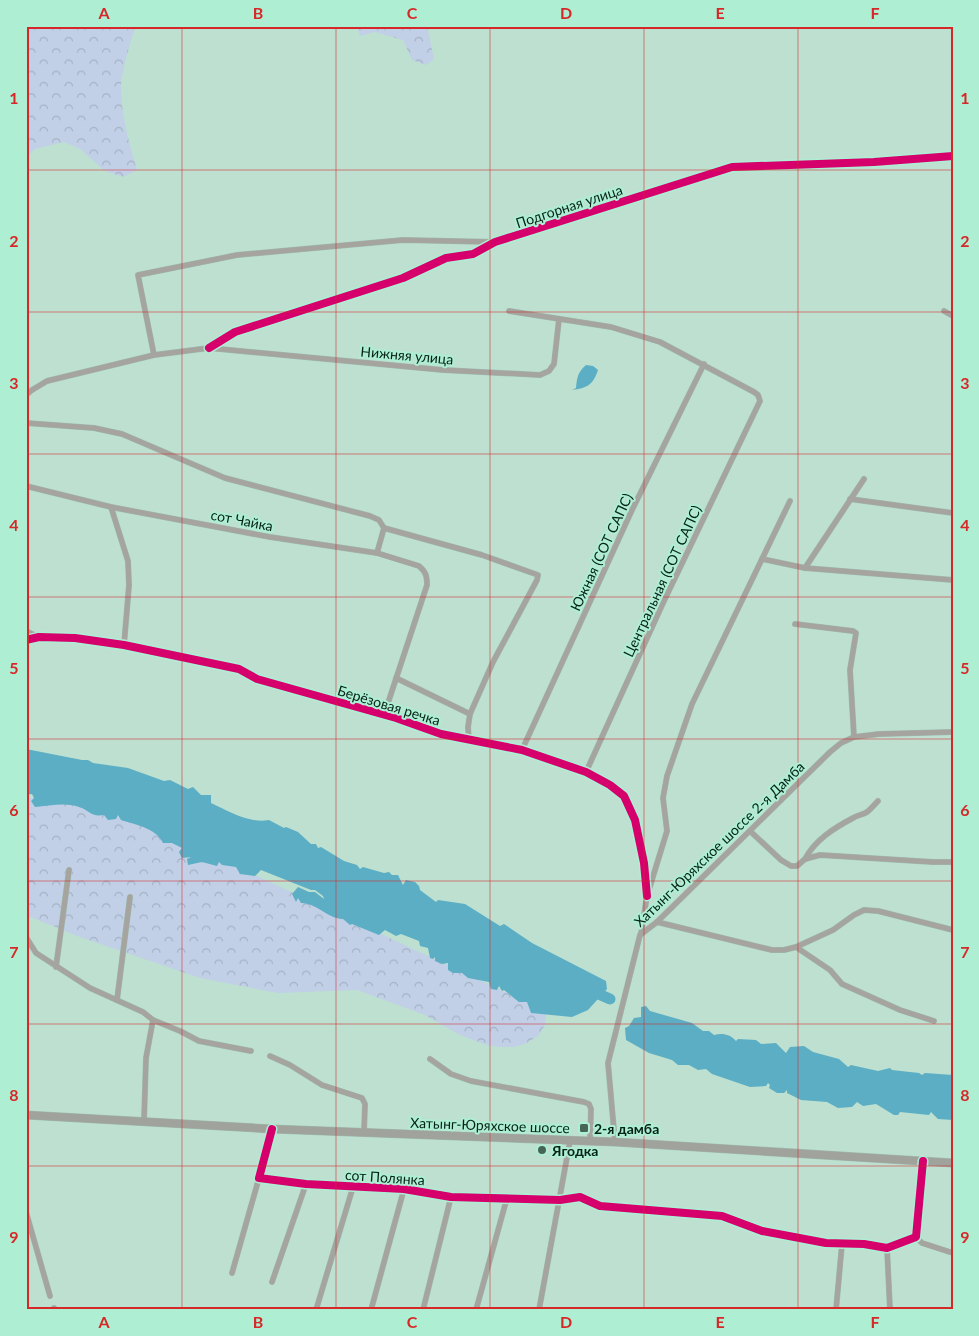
<svg xmlns="http://www.w3.org/2000/svg" width="979" height="1336" viewBox="0 0 979 1336" font-family="Lato,sans-serif">
<defs>
<pattern id="forest-crowns" width="20" height="18" patternUnits="userSpaceOnUse" patternTransform="scale(1.25)"><rect width="20" height="18" fill="#c1d0e6"/><path d="M2 6a3 3 0 1 1 6 0M12 15a3 3 0 1 1 6 0" fill="none" stroke="#a4b2c5"/></pattern>
</defs>
<rect width="100%" height="100%" fill="#bde0d1"/>
<g fill="url(#forest-crowns)">
<path d="M26,26H136C130,42 122,70 121,86C121,115 129,143 137,170L123,177L105,171L80,149L64,142L35,149L26,157Z"/>
<polygon points="357,26 427,26 434,59 426,65 412,60 403,40 375,32 360,36"/>
<polygon points="84,795 546,1011 545,1025 538,1036 525,1044 513,1047 500,1047 487,1045 460,1035 425,1015 357,990 278,993 200,978 77,936 26,915 26,798"/>
</g>
<g fill="#5caec4">
<path d="M586,365L593,366L598,370C593,385 587,388 572,390L576,388C577,377 578,372 586,365Z"/>
<path d="M26,749L82,760H88L93,763L128,768L164,781L170,780L188,789L193,787L201,795H211V803C228,811 250,824 269,820L284,828L286,827L298,832L311,844H316L318,848L321,847L344,861L357,865L360,869L363,867L384,873L389,872L392,875H398L403,885L406,880L415,882L419,886L420,890L436,902L438,900L465,904L500,926L504,924L532,943L606,981L607,989L588,1010L572,1017L531,1013L527,1002H519L504,990L502,991L499,986L497,990L491,989L489,982L468,978L462,973H453L448,970V963L442,964L435,961V957L433,959L430,958L428,948L420,946L419,941L401,934L396,936L385,930L379,935L352,924L350,925L343,919C328,919 317,903 301,903L298,898L296,902L292,894L298,887L309,892H315L324,899L323,896L315,890H311L261,870L255,876L240,874L236,867L222,865L219,862L217,866L202,862L188,865L187,859L191,857L182,858L179,852L182,848L172,843H163C156,828 136,825 121,820L118,815L116,819L108,820L104,815C90,817 91,811 79,807C65,802 49,806 35,807L31,801L34,798L32,794L26,795Z"/>
<path d="M646,1006L650,1011L692,1023L703,1031H709L714,1035C722,1033 730,1034 736,1041L738,1039L756,1040L761,1044L776,1043L786,1053L790,1047L804,1046L813,1052L839,1059L848,1067L851,1065L878,1071L890,1068L892,1070L919,1073L922,1075L925,1073L953,1075V1120L938,1119L931,1112L929,1115L900,1112L898,1115H894L876,1104L863,1106L857,1102L852,1107L838,1108L827,1102L801,1100L787,1093V1090L784,1093H777L769,1088L770,1085L768,1083L766,1086L750,1087L712,1074L706,1069L698,1070L689,1065H678L672,1060L649,1053L626,1040L625,1028L629,1026L634,1018L641,1017V1007Z"/>
</g>
<g fill="none" stroke-linecap="round" stroke-linejoin="round">
<polyline stroke="#5caec4" stroke-width="11" points="587,989 610,999"/>
<g stroke="#9fbbaf" stroke-width="6">
<g id="street">
<polyline points="509,311 611,327 660,342 754,392 758,395 760,401 664,601 586,772"/>
<polyline points="944,311 953,316"/>
<polyline points="209,348 235,332 403,278 446,258 473,254 495,242 732,167 874,162 953,156"/>
<polyline points="154,355 138,275 237,255 403,240 495,242"/>
<polyline points="26,395 32,390 47,381 154,355 209,348 443,370 540,375 549,371 554,364 559,319"/>
<polyline points="26,423 94,428 122,434 225,478 370,516 379,520 384,528 482,555 538,575 537,580 493,662 470,714 468,727 469,740"/>
<path d="M26,486L111,507L270,537L377,553L419,566C426,572 427,576 427,585L384,715"/>
<polyline points="850,499 953,513"/>
<polyline points="111,507 128,561 129,585 124,645"/>
<polyline points="377,553 384,528"/>
<polyline points="762,559 805,568 953,580"/>
<polyline points="805,568 864,479"/>
<polyline points="795,624 853,631 856,633 850,670 854,737"/>
<polyline points="26,631 38,637"/>
<polyline points="26,640 39,637 75,638 124,645 239,669 257,679 396,718 441,734 522,750 586,772 610,785 624,796 635,820 644,863 647,896"/>
<polyline points="396,678 470,714"/>
<polyline points="522,750 632,510 704,364"/>
<polyline points="750,831 781,860 791,866 797,866 805,859 820,855 933,862 953,862"/>
<path d="M805,859C815,840 834,828 853,818C857,815 863,815 867,812C871,809 875,804 878,801"/>
<polyline points="657,922 772,950 784,950 796,947 830,970 842,984 900,1010 934,1021"/>
<polyline points="641,934 647,896 667,831 663,798 667,776 692,704 790,501"/>
<polyline points="26,937 36,953 90,988 143,1012 153,1020 146,1058 144,1121"/>
<polyline points="796,947 833,930 854,915 864,910 878,911 953,930"/>
<polyline points="56,967 69,870"/>
<polyline points="117,1000 130,897"/>
<polyline points="153,1020 180,1031 199,1041 251,1051"/>
<polyline points="270,1056 290,1065 322,1085 362,1098 365,1104 364,1133"/>
<polyline points="430,1059 451,1074 471,1081 584,1102 589,1104 591,1109 590,1142"/>
<polyline points="272,1129 259,1178 306,1184 404,1189 451,1197 560,1200 580,1197 600,1206 722,1216 762,1231 826,1243 864,1244 887,1248 916,1237 923,1161"/>
<polyline points="615,1142 608,1063 640,935 657,922 830,752 841,743 854,737 879,734 953,732"/>
<polyline points="26,1212 50,1296"/>
<polyline points="916,1237 922,1243 953,1253"/>
<polyline points="887,1248 890,1310"/>
<polyline points="232,1273 259,1178"/>
<polyline points="272,1282 306,1184"/>
<polyline points="54,1308 54,1310"/>
<polyline points="316,1310 353,1187"/>
<polyline points="371,1310 404,1189"/>
<polyline points="423,1310 451,1197"/>
<polyline points="476,1310 507,1198"/>
<polyline points="539,1310 570,1141"/>
<polyline points="836,1310 842,1244"/>
</g>
</g>
<g stroke="#9fbbaf" stroke-width="9">
<polyline id="secondary" points="26,1115 272,1129 615,1142 953,1163"/>
</g>
<use href="#street" stroke="#a5a49e" stroke-width="5"/>
<use href="#secondary" stroke="#a0a39b" stroke-width="8"/>
<g stroke="#aeefd4" stroke-width="11">
<g id="cycleway">
<polyline points="209,348 235,332 403,278 446,258 473,254 495,242 732,167 874,162 953,156"/>
<polyline points="26,640 39,637 75,638 124,645 239,669 257,679 396,718 441,734 522,750 586,772 610,785 624,796 635,820 644,863 647,896"/>
<polyline points="272,1129 259,1178 306,1184 404,1189 451,1197 560,1200 580,1197 600,1206 722,1216 762,1231 826,1243 864,1244 887,1248 916,1237 923,1161"/>
</g>
</g>
<use href="#cycleway" stroke="#d6006c" stroke-width="8"/>
</g>
<path fill="none" stroke="#d62828" stroke-width="1" stroke-opacity="0.55" d="M182,26V1310M336,26V1310M490,26V1310M644,26V1310M798,26V1310M26,170H953M26,312H953M26,454H953M26,597H953M26,739H953M26,881H953M26,1024H953M26,1166H953"/>
<g fill="#466458" stroke="#aeefd4" stroke-width="2">
<rect x="579" y="1123" width="10" height="10" rx="2.5"/>
<circle cx="542" cy="1150" r="5"/>
</g>
<g text-anchor="middle" dominant-baseline="central" stroke-width="4" stroke-linejoin="round" paint-order="stroke">
<g font-size="14" fill="#062117" stroke="#aeefd4">
<text transform="translate(569 206) rotate(-18)">Подгорная улица</text>
<text transform="translate(407 355) rotate(5)">Нижняя улица</text>
<text transform="translate(242 520) rotate(11)">сот Чайка</text>
<text transform="translate(601 552) rotate(-65)">Южная (СОТ САПС)</text>
<text transform="translate(662 581) rotate(-65)">Центральная (СОТ САПС)</text>
<text transform="translate(389 705) rotate(17)">Берёзовая речка</text>
<text transform="translate(719 844) rotate(-44)">Хатынг-Юряхское шоссе 2-я Дамба</text>
<text transform="translate(490 1125) rotate(2)">Хатынг-Юряхское шоссе</text>
<text transform="translate(385 1177) rotate(4)">сот Полянка</text>
</g>
<g font-size="14" font-weight="bold" fill="#062117" stroke="#aeefd4" text-anchor="start">
<text x="594" y="1128">2-я дамба</text>
<text x="552" y="1150">Ягодка</text>
</g>
</g>
<rect width="979" height="1336" fill="none" stroke="#aeefd4" stroke-width="55"/>
<rect x="28" y="28" width="924" height="1280" fill="none" stroke="#d62828" stroke-width="2"/>
<g font-size="16" text-anchor="middle" font-weight="bold" fill="#d62828">
<text x="104" y="19">A</text>
<text x="258" y="19">B</text>
<text x="412" y="19">C</text>
<text x="566" y="19">D</text>
<text x="720" y="19">E</text>
<text x="875" y="19">F</text>
<text x="14" y="104">1</text>
<text x="965" y="104">1</text>
<text x="14" y="247">2</text>
<text x="965" y="247">2</text>
<text x="14" y="389">3</text>
<text x="965" y="389">3</text>
<text x="14" y="531">4</text>
<text x="965" y="531">4</text>
<text x="14" y="674">5</text>
<text x="965" y="674">5</text>
<text x="14" y="816">6</text>
<text x="965" y="816">6</text>
<text x="14" y="958">7</text>
<text x="965" y="958">7</text>
<text x="14" y="1101">8</text>
<text x="965" y="1101">8</text>
<text x="14" y="1243">9</text>
<text x="965" y="1243">9</text>
<text x="104" y="1328">A</text>
<text x="258" y="1328">B</text>
<text x="412" y="1328">C</text>
<text x="566" y="1328">D</text>
<text x="720" y="1328">E</text>
<text x="875" y="1328">F</text>
</g>
</svg>
